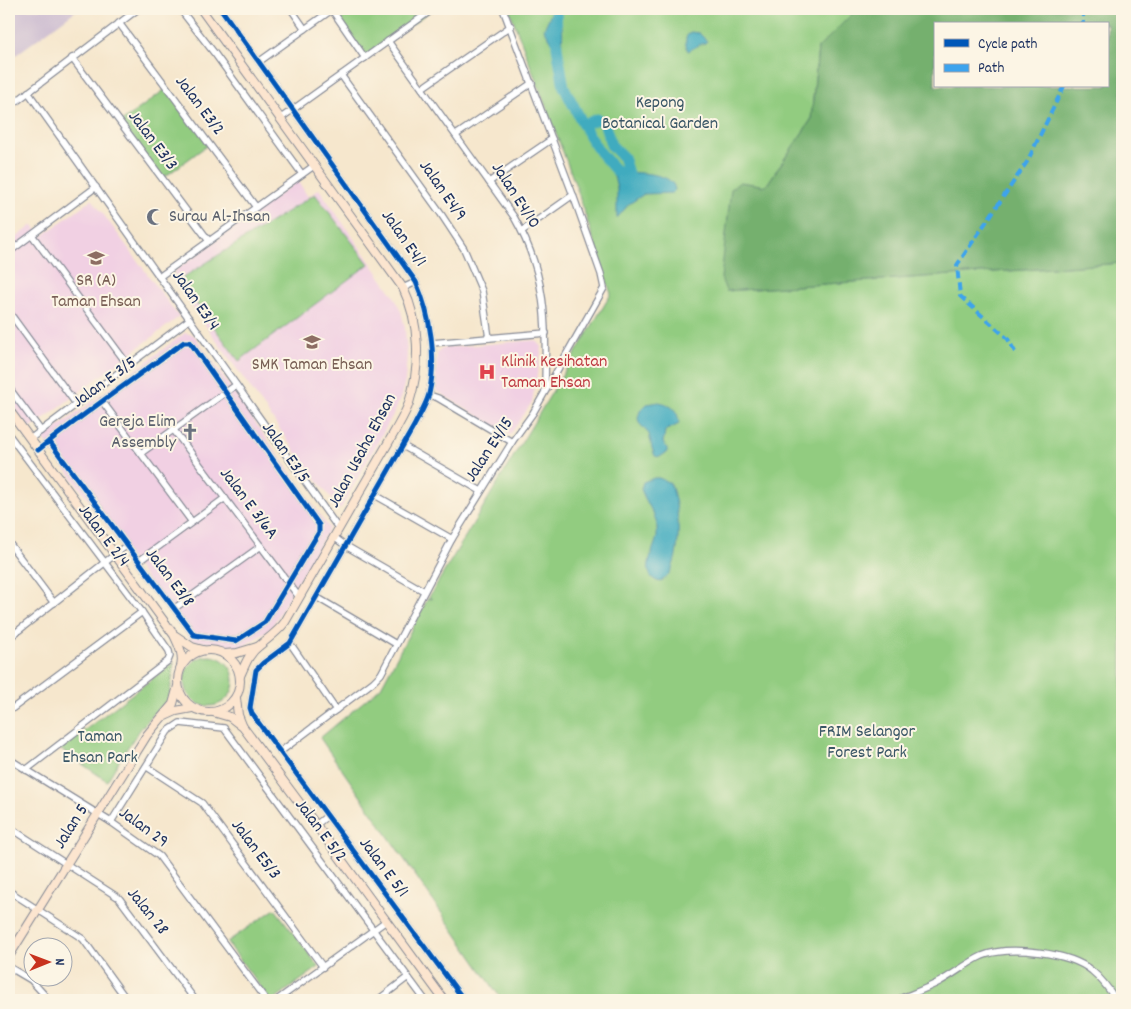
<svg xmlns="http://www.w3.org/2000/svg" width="1131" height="1009" viewBox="0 0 1131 1009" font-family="Dekko,sans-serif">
<rect width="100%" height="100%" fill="#fcf5e5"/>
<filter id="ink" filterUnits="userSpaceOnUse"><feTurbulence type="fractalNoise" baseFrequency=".02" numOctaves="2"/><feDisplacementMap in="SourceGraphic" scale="10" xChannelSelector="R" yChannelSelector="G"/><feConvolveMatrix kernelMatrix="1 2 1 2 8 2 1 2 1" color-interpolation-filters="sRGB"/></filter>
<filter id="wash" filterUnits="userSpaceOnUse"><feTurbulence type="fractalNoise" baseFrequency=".0096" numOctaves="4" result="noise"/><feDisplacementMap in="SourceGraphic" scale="20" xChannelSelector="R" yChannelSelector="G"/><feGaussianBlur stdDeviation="1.12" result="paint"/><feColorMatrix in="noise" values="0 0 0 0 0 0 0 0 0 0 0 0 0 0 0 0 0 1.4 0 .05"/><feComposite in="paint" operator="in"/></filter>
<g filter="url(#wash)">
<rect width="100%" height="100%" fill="#f6e7cd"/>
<g fill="#f1d0e3">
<polygon points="298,181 308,197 319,189 394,296 401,311 405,328 407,355 405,381 401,396 395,411 340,510 301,459 176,284 173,279 175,271"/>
<polygon points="92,199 179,317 30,429 9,400 9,243 33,225 41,237"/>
<polygon points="185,333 194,335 329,528 271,628 241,648 191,640 43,438"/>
<polygon points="536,340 542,347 532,402 510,435 435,390 437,354 442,348"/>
</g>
<polygon fill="#cebed1" points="9,9 78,9 9,60"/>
<g fill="#92cc80" stroke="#567e6f">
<polygon points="333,9 433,9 365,58"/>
<polygon points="509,9 857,9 818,48 811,120 766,186 740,182 726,291 1122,263 1122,1000 502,1000 320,738 381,687 428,598 432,599 429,597 611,294 577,189"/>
<polygon points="167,88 209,144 162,179 120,123"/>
<polygon points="315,194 369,264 239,361 179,280"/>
<circle cx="209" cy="681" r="25"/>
<path d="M174,662L169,701C141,721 125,752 107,781L60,749Z"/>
<polygon points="275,909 319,967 273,1000 270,1000 227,942"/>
</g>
<path fill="#75b06e" stroke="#487066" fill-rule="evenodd" d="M857,9H1122V263L726,291L721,278L731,189L740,182L766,186L811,120L818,48ZM935,24H1107V86H935Z"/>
<g fill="#3fabbf" stroke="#2d6d8e">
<path d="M553,9H557C563,27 565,34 559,53L544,29Z"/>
<path d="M691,32L699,33L707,41L705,43L701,44L688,51C685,44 684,36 691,32Z"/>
<path d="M613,172C628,173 674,170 675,190L672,193L644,194L629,204L617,218V189Z"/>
<path d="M659,402C671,404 679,411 679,424L665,431L663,443L667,448V452L660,457L655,456L652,448L649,434L639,423L638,418L640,411L647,404Z"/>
<path d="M654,478H659L670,483C680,505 685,569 660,582C638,576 654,550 657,537C657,534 657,529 657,525C655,513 645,501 641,489L643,482Z"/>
</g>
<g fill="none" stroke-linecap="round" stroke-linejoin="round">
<g stroke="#3fabbf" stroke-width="11">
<polyline points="556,9 557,47 564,87 589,136 599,151 617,172"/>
<polyline points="583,125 597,119 604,122 611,145 623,157 628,173"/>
</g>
</g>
</g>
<g filter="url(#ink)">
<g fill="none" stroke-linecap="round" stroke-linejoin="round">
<g stroke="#888b96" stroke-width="8">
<g id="street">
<polyline points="180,9 215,54 302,174"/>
<path d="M221,9L416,282C431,316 437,358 429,394C426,405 419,416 414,426L290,643L263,663L256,670L250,708L252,714L464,1000"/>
<polyline points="291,9 305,29"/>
<polyline points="332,10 365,58"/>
<polyline points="119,23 256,207"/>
<path d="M388,41L514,217C548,276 546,324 545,390"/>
<polyline points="72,58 209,241"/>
<polyline points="260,61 333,9"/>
<polyline points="341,75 441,214 464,249 482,291 489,338"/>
<polyline points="422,88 511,26"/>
<polyline points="28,92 338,528"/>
<polyline points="9,107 138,9"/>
<polyline points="281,118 433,9"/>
<polyline points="456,135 532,83"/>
<polyline points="489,182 552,139"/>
<polyline points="522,231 573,195"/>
<polyline points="32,235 128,365"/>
<polyline points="9,252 96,187"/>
<polyline points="159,277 315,165"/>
<polyline points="403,288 416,282"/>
<polyline points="9,312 76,404"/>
<polyline points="432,343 546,333"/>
<polyline points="9,388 41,431"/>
<polyline points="429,395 438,398 512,442"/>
<polyline points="102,401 192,522"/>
<polyline points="173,429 299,597"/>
<polyline points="9,435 142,612 169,651 170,656 168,661 26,770"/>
<polyline points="30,439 190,319"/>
<polyline points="403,446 481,491"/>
<path d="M38,450C85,412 135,378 184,342H190L319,525V532L265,622L236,641L194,635L49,441"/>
<polyline points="141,453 236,385"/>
<polyline points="375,495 452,539"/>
<polyline points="334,537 346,546 424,591"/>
<polyline points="9,543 54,603"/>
<polyline points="139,561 225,498"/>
<polyline points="318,598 396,644"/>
<polyline points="175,608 261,546"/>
<polyline points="9,638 127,545"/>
<polyline points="290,643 336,710"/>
<polyline points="9,711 142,612"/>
<polyline points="280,752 373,682 381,674 452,539 512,442 533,413 604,288 601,274 573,195 503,9"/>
<polyline points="9,759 111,822 159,856 266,1000"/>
<polyline points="147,767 202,803 323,967"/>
<polyline points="111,822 168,731 180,723 224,728 425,1000"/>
<polyline points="316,825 327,816"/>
<polyline points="9,827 119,898 195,1000"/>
<polyline points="9,891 83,939 127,1000"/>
<polyline points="9,967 31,980 49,1000"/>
<polyline points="277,1000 386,921"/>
<polyline points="378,1000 408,977"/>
<path d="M897,1000C911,994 926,989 939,982C954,974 967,963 982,956C1008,945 1070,952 1092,971C1102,979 1109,989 1116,1000"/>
</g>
</g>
<g stroke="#888b96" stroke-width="10">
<g id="secondary">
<path d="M201,9L403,288C420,323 421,365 409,403C406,412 400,422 395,431L285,622C278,632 268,638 259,646C249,653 245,665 240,676"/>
<path d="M9,410L174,635C179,645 185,658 180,669"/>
<polyline points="176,636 192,647 203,650"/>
<circle cx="209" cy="681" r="31"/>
<polyline points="224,654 237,653 257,647"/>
<polyline points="236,698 238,715 242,725"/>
<polyline points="213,712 230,717 243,727 316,825 444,1000"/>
<polyline points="165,716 176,711 192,708"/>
<polyline points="9,956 147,735 173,704 178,686"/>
</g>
</g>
<use href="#street" stroke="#fff" stroke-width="5.5"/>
<use href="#secondary" stroke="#fce5cf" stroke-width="8"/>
<g stroke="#3da3ed" stroke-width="4" stroke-dasharray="8 4" stroke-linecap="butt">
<polyline points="1083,9 1083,24"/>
<polyline points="1015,352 1008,339 960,296 957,265 1027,162 1064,86"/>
</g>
<g stroke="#fcf5e5" stroke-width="8">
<g id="cycleway">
<path d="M221,9L416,282C431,316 437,358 429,394C426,405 419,416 414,426L290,643L263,663L256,670L250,708L252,714L464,1000"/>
<path d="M38,450C85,412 135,378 184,342H190L319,525V532L265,622L236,641L194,635L49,441"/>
</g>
</g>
<use href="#cycleway" stroke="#0057b8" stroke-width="5"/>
</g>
</g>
<defs>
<g id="mosque-bare" transform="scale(1.35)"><path d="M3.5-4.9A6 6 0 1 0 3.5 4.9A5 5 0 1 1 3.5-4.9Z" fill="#6b7280" stroke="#fcf5e5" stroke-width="2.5" paint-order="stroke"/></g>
<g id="school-bare" transform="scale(1.35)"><path d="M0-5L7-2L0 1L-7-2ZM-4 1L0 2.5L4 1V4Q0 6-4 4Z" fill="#8d6e63" stroke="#fcf5e5" stroke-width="2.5" paint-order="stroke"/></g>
<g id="hospital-bare" transform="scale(1.35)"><path d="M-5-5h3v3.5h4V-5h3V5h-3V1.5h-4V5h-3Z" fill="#e0444e" stroke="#fcf5e5" stroke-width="2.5" paint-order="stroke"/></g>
<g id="church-bare" transform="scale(1.35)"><path d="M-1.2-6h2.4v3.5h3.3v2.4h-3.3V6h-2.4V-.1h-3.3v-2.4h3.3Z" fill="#6b7280" stroke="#fcf5e5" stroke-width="2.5" paint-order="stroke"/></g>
</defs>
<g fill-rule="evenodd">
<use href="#mosque-bare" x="155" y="217"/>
<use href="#school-bare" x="96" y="258"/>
<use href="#school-bare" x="312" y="342"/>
<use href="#hospital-bare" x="487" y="372"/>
<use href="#church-bare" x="190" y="432"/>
</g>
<g text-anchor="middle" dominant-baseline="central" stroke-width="4" stroke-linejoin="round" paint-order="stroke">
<g font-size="18" fill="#395666" stroke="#fcf5e5">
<text x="660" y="103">Kepong<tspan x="660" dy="21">Botanical Garden</tspan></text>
<text x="867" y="732">FRIM Selangor<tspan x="867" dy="21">Forest Park</tspan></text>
<text x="100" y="737">Taman<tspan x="100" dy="21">Ehsan Park</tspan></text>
</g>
<g font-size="18" fill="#1b2f5e" stroke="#fcf5e5">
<text transform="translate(199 106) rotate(53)">Jalan E3/2</text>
<text transform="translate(152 141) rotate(53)">Jalan E3/3</text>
<text transform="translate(442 191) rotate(55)">Jalan E4/9</text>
<text transform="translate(515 196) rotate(57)">Jalan E4/10</text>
<text transform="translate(403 239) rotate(55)">Jalan E4/1</text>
<text transform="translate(195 301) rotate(55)">Jalan E3/4</text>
<text transform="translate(105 383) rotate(-36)">Jalan E 3/5</text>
<text transform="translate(490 450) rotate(-57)">Jalan E4/15</text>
<text transform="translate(363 451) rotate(-62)">Jalan Usaha Ehsan</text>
<text transform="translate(285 453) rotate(55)">Jalan E3/5</text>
<text transform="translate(248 504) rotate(53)">Jalan E 3/6A</text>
<text transform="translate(103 536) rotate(53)">Jalan E 2/4</text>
<text transform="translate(169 578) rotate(53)">Jalan E3/8</text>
<text transform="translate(72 827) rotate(-58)">Jalan 5</text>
<text transform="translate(143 828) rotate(36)">Jalan 29</text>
<text transform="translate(320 831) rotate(53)">Jalan E 5/2</text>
<text transform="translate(255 850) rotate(53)">Jalan E5/3</text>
<text transform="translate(383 868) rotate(53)">Jalan E 5/1</text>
<text transform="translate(147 912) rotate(51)">Jalan 28</text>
</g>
<g font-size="18" fill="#5b616d" stroke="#fcf5e5" text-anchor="start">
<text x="169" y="217">Surau Al-Ihsan</text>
<text x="176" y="422" text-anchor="end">Gereja Elim<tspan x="176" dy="21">Assembly</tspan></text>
</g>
<g font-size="18" fill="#785e54" stroke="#fcf5e5">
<text x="96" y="281">SR (A)<tspan x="96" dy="21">Taman Ehsan</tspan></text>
<text x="312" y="365">SMK Taman Ehsan</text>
</g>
<g font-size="18" fill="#be3a42" stroke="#fcf5e5" text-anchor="start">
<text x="501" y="362">Klinik Kesihatan<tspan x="501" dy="21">Taman Ehsan</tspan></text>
</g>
</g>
<rect width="1131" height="1009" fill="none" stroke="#fcf5e5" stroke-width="30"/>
<rect x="934" y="22" width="175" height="65" fill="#fcf5e5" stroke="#a2a6af"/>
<rect x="944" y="39" width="25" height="8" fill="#0057b8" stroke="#a2a6af"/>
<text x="978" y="48" font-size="15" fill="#1b2f5e">Cycle path</text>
<rect x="944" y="64" width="25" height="8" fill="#3da3ed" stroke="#a2a6af"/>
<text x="978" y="72" font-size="15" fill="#1b2f5e">Path</text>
<g transform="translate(48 962) rotate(89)"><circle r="24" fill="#fcf5e5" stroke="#a2a6af"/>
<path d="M0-4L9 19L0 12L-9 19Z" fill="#c8321e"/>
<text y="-8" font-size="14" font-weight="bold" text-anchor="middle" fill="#1b2f5e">N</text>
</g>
</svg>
